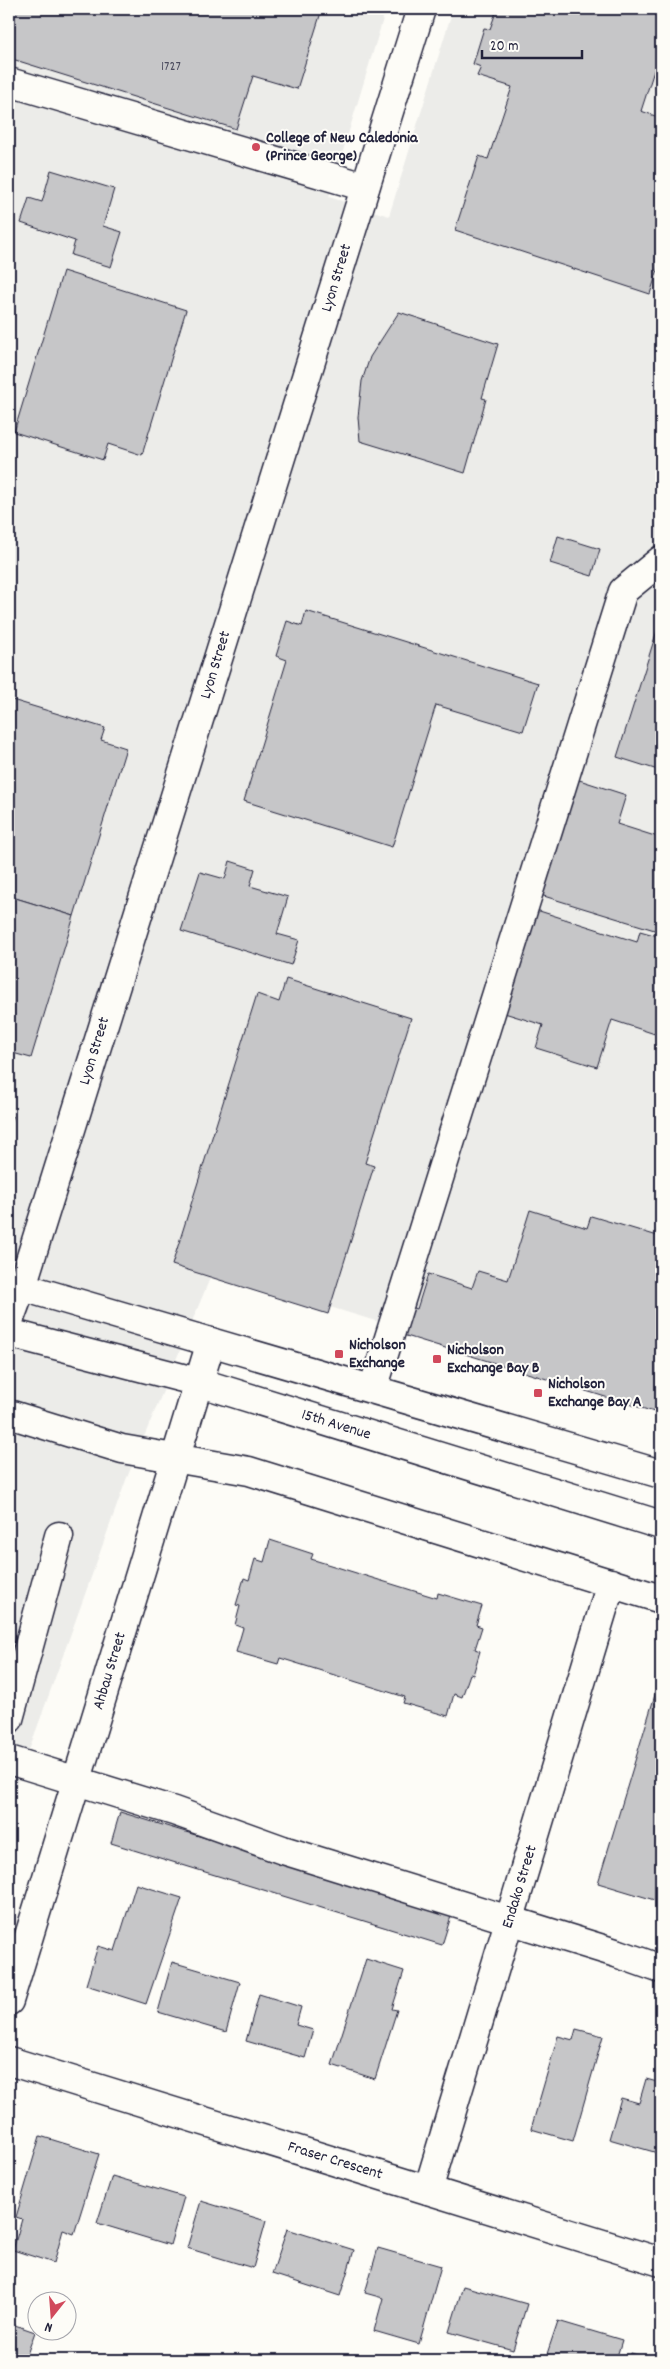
<svg xmlns="http://www.w3.org/2000/svg" width="670" height="2369" viewBox="0 0 670 2369" font-family="Dekko,sans-serif">
<rect width="100%" height="100%" fill="#fdfcf7"/>
<filter id="ink" filterUnits="userSpaceOnUse"><feTurbulence type="fractalNoise" baseFrequency=".02" numOctaves="2"/><feDisplacementMap in="SourceGraphic" scale="10" xChannelSelector="R" yChannelSelector="G"/><feConvolveMatrix kernelMatrix="1 2 1 2 8 2 1 2 1" color-interpolation-filters="sRGB"/></filter>
<g filter="url(#ink)">
<polygon fill="#ecece9" points="9,9 386,9 329,197 389,216 453,9 661,9 661,1409 213,1271 126,1480 9,1806"/>
<g fill="#c6c6c8" stroke="#22223b">
<polygon points="9,9 322,9 297,89 253,76 236,129 9,58"/>
<polygon points="490,9 661,9 661,49 641,111 661,118 661,260 650,294 455,230 479,156 488,159 512,87 477,76 481,67 473,64 484,28 490,29 496,12"/>
<polygon points="51,170 114,189 103,226 122,232 111,267 71,255 75,241 21,223 29,198 42,202"/>
<polygon points="63,271 186,310 142,455 108,444 103,460 14,432"/>
<polygon points="399,312 498,344 482,398 486,399 465,473 360,441 358,417 362,381 370,357"/>
<polygon points="558,536 600,549 592,576 550,563"/>
<polygon points="306,611 538,683 523,731 436,705 392,847 244,801 287,660 276,656 287,621 302,626"/>
<polygon points="661,618 661,771 617,757"/>
<polygon points="9,699 105,728 101,740 126,748 74,916 9,896"/>
<polygon points="570,777 626,795 617,824 661,838 661,932 534,893"/>
<polygon points="230,861 255,869 250,886 288,897 277,934 299,940 291,965 181,931 200,872 225,879"/>
<polygon points="9,896 74,916 31,1058 9,1052"/>
<polygon points="530,908 637,942 640,931 661,937 661,1036 612,1020 597,1067 536,1048 543,1025 498,1011"/>
<polygon points="286,979 411,1018 365,1163 374,1166 328,1314 172,1265 257,994 279,1002"/>
<polygon points="9,1116 13,1117 9,1132"/>
<polygon points="530,1210 587,1228 591,1216 661,1237 661,1414 403,1335 412,1307 417,1309 428,1274 472,1288 478,1271 508,1280"/>
<polygon points="270,1540 313,1554 311,1559 437,1598 438,1593 482,1606 476,1625 482,1627 475,1649 480,1651 473,1675 470,1674 462,1697 454,1694 448,1716 403,1703 405,1697 280,1658 278,1664 236,1652 243,1628 235,1625 240,1606 236,1605 244,1578 249,1580 255,1559 264,1562"/>
<polygon points="661,1675 661,1902 598,1883"/>
<polygon points="120,1812 452,1913 442,1945 111,1843"/>
<polygon points="136,1884 182,1898 146,2004 86,1985 98,1946 115,1951"/>
<polygon points="366,1959 404,1971 392,2009 397,2010 375,2079 332,2065"/>
<polygon points="172,1962 240,1982 226,2032 158,2012"/>
<polygon points="259,1994 301,2007 296,2025 313,2030 305,2058 246,2041"/>
<polygon points="576,2029 603,2036 573,2141 531,2129 558,2036 573,2040"/>
<polygon points="646,2079 661,2083 661,2154 609,2139 621,2098 639,2103"/>
<polygon points="40,2136 99,2154 74,2234 63,2230 54,2263 13,2250 22,2219 16,2217"/>
<polygon points="112,2176 184,2197 170,2245 97,2223"/>
<polygon points="201,2201 266,2221 253,2268 187,2248"/>
<polygon points="287,2229 354,2250 340,2296 272,2274"/>
<polygon points="378,2248 441,2266 419,2344 374,2331 383,2298 365,2293"/>
<polygon points="463,2286 527,2304 513,2350 449,2332"/>
<polygon points="558,2321 622,2340 616,2360 545,2360"/>
<polygon points="9,2323 35,2332 25,2360 9,2360"/>
<polygon points="657,2350 661,2352 661,2360 629,2360 631,2353 654,2360"/>
</g>
<g fill="none" stroke-linecap="round" stroke-linejoin="round">
<g stroke="#22223b" stroke-width="31">
<g id="minor">
<polyline points="9,82 365,187"/>
<polyline points="9,1321 22,1286 421,9"/>
<polyline points="373,1389 623,591 661,560"/>
<polyline points="9,1414 122,1449 249,1471 661,1599"/>
<polyline points="9,1719 59,1536"/>
<polyline points="9,1760 174,1811 283,1850 619,1954 661,1969"/>
<polyline points="9,2001 211,1342"/>
<polyline points="9,2061 661,2262"/>
<polyline points="428,2190 611,1583"/>
</g>
</g>
<g stroke="#22223b" stroke-width="31">
<g id="major">
<polyline points="9,1283 661,1474"/>
<polyline points="9,1333 198,1382 661,1525"/>
</g>
</g>
<use href="#minor" stroke="#fdfcf7" stroke-width="28"/>
<use href="#major" stroke="#fdfcf7" stroke-width="28"/>
</g>
</g>
<g fill="#d1495b" stroke="#fdfcf7" stroke-width="2">
<circle cx="256" cy="147" r="5"/>
<rect x="334" y="1349" width="10" height="10" rx="2.5"/>
<rect x="432" y="1354" width="10" height="10" rx="2.5"/>
<rect x="533" y="1388" width="10" height="10" rx="2.5"/>
</g>
<g text-anchor="middle" dominant-baseline="central" stroke-width="4" stroke-linejoin="round" paint-order="stroke">
<g font-size="14" fill="#4b4b5e">
<text x="171" y="67">1727</text>
</g>
<g font-size="16" font-weight="bold" fill="#22223b" stroke="#fdfcf7" text-anchor="start">
<text x="266" y="138">College of New Caledonia<tspan x="266" dy="18">(Prince George)</tspan></text>
<text x="349" y="1345">Nicholson<tspan x="349" dy="18">Exchange</tspan></text>
<text x="447" y="1350">Nicholson<tspan x="447" dy="18">Exchange Bay B</tspan></text>
<text x="548" y="1384">Nicholson<tspan x="548" dy="18">Exchange Bay A</tspan></text>
</g>
<g font-size="16" fill="#22223b" stroke="#fdfcf7">
<text transform="translate(337 278) rotate(-73)">Lyon Street</text>
<text transform="translate(216 665) rotate(-73)">Lyon Street</text>
<text transform="translate(95 1051) rotate(-73)">Lyon Street</text>
<text transform="translate(336 1425) rotate(17)">15th Avenue</text>
<text transform="translate(110 1671) rotate(-73)">Ahbau Street</text>
<text transform="translate(520 1887) rotate(-73)">Endako Street</text>
<text transform="translate(335 2161) rotate(17)">Fraser Crescent</text>
</g>
</g>
<rect width="670" height="2369" fill="none" stroke="#fdfcf7" stroke-width="30"/>
<rect x="15" y="15" width="640" height="2339" fill="none" stroke="#22223b" stroke-width="2" filter="url(#ink)"/>
<g transform="translate(52 2316) rotate(197)"><circle r="24" fill="#fdfcf7" stroke="#a5a5ac"/>
<path d="M0-4L9 19L0 12L-9 19Z" fill="#d1495b"/>
<text y="-8" font-size="14" font-weight="bold" text-anchor="middle" fill="#22223b">N</text>
</g>
<path d="M482 50v8h100v-8" fill="none" stroke="#22223b" stroke-width="2.5"/>
<text x="490" y="50" font-size="15" fill="#22223b" stroke="#fdfcf7" stroke-width="4" paint-order="stroke">20 m</text>
</svg>
